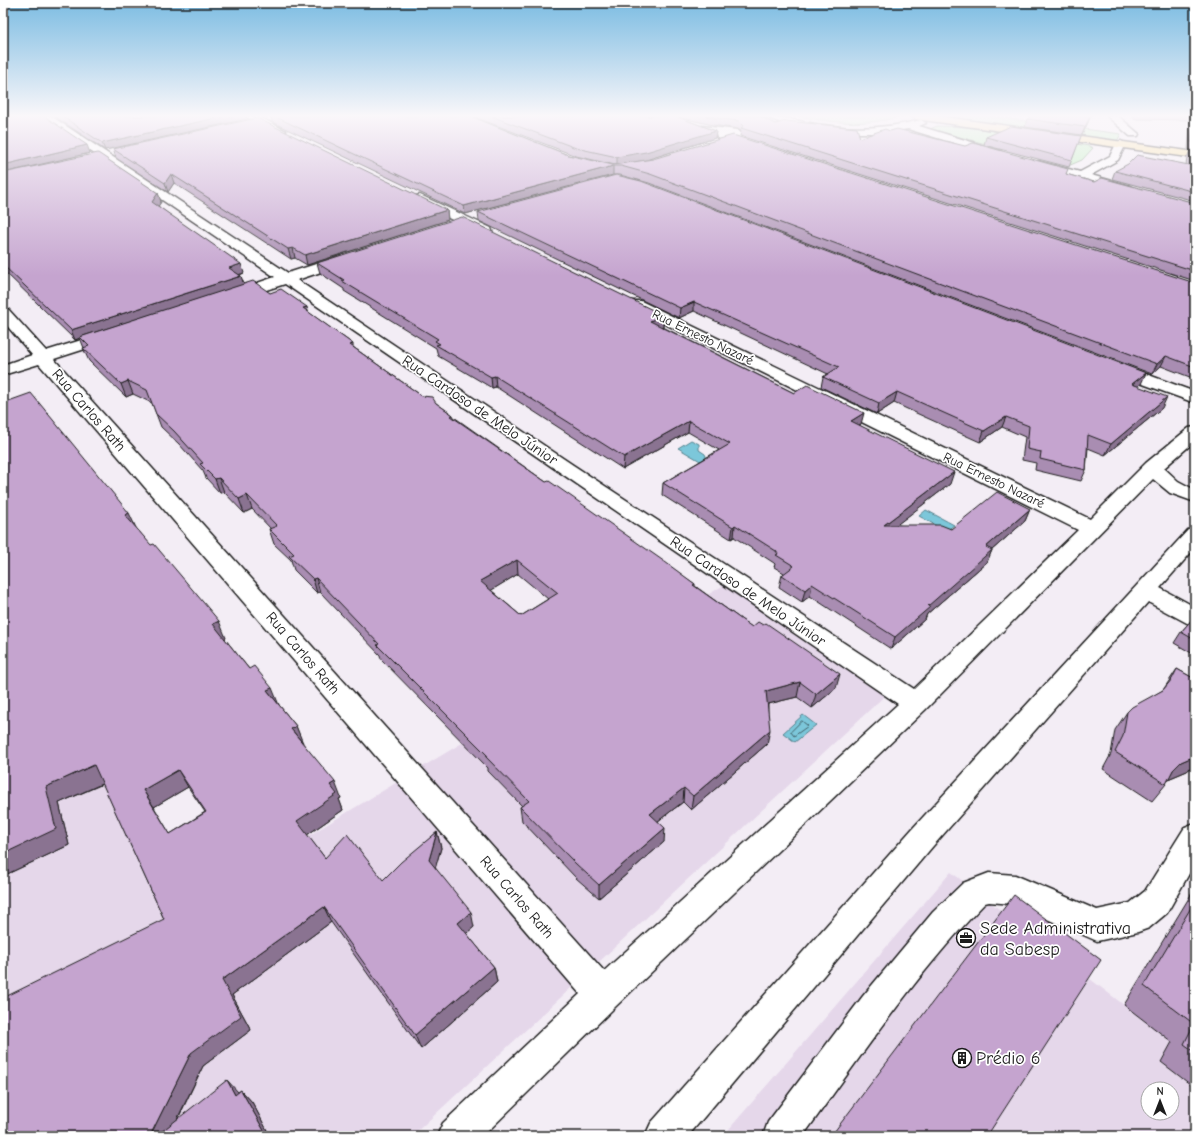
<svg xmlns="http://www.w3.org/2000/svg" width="1198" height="1139" viewBox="0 0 1198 1139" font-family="'Comic Neue',sans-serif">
<rect width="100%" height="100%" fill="#f3edf5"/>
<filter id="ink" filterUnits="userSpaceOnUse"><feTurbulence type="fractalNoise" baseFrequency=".025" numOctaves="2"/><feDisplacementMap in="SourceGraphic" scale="8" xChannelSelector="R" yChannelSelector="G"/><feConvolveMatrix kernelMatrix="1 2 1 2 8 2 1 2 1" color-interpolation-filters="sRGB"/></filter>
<g filter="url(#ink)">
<g fill="#e5d7ea" fill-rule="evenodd">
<polygon points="3,547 167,921 729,582 891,690 412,1136 3,1136"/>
<path d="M951,872L1172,1042L1161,1062L1195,1088V1136H723ZM1148,1089H1172V1113H1148Z"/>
</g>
<g fill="#b5f0b5" stroke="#688668">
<path d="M798,116H902C869,126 831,123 798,116Z"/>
<polygon points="947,116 988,116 1121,134 1117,141 945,118"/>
<polygon points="937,126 967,127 1089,146 1093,148 1082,160 1068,166 930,129"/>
</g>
<g fill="#7bc7da" stroke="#55838e">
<polygon points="691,440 699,444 699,450 705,454 707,459 702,462 678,448"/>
<polygon points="926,510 954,525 946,531 919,516"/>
<polygon points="803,715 816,725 795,742 783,733"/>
</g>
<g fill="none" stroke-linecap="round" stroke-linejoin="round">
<polygon stroke="#426068" stroke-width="1" points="802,721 808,726 794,736 791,732"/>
<g stroke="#1c1c1c" stroke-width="3">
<g id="minor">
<polygon points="39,116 51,116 288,273 341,256 351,256 353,259 351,262 297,280 573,465 914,689 1078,530 631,307 629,304 631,301 641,301 1090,519 1146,463 1189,428 1195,427 1195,441 1164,468 1178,481 1195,490 1195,502 1170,493 1153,479 925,710 615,1007 483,1136 437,1136 443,1123 580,994 39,364 3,375 3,365 32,355 3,321 3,307 8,309 46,351 104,333 116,333 118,336 116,339 54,359 604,971 898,704 285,284 238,299 228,299 226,296 228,293 275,277"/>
<polygon points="245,116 258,116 286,131 281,134 277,133"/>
<path d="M763,116C784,116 803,123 824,125C857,130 889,128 921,120L926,123L919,126L1001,151L1002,153L1001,155H993L908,129L885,133H844L804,128L782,123Z"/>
<polygon points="1107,116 1118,116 1139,134 1138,136 1130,136"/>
<path d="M702,126L737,130L746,136C738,144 727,141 717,138L716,134L698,131L697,129Z"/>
<polygon points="1121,141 1126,144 1118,160 1091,175 1130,186 1132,188 1130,190 1126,192 1034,166 1032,164 1038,161 1080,172 1110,156 1117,142"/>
<polygon points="420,195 491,228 492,231 491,234 481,234 416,202 414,199 416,196"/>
<polygon points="1116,363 1195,392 1195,403 1110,372 1108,368 1110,364"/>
<polygon points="1195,528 1195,548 1160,588 1195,607 1195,625 1187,623 1148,602 933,846 688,1136 645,1136 651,1123 913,828 1188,530"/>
<path d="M1195,823V863L1167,913L1149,928L1138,932L1097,941L1013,904L989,902L985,903C916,974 861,1056 803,1136H763L768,1122L863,996L933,912L963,883L989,873L1015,875L1097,910L1130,903L1145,891L1185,827Z"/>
</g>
</g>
<g stroke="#1c1c1c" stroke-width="3">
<polygon id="highway" points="911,116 938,116 1195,152 1195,158 916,119"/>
</g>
<use href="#minor" fill="#fff" fill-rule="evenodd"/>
<use href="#highway" fill="#fadf96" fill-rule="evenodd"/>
</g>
<g fill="#a98db2" stroke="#1c1c1c" fill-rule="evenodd">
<path d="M3,116L90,153L34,166L158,193L161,202L158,206L244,273L240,275L244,284L270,293L308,312L353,344V347L422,396L436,403L453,415L454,417L546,482L695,584V586L836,688L812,708L797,697L768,704L767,744L691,810L683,802L658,821L664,842L599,898L576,878L522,821L520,807L522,806L488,771V768L381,659L380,655L320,592L317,593L294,570L291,560L274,544L269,529H271L252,509L244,513L224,492L220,493L206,478L203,471L179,444L161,427L152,403L133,394L126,397L89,361L83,348H84L80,338L75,340L3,270ZM518,574L548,599L521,616L491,590Z"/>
<polygon points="54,116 246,116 247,119 105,150"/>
<polygon points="271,116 470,116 568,155 613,165 615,165 576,156 472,116 759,116 775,124 1066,174 1094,182 1195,203 1195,281 740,136 741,131 738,129 713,125 678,117 716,131 715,138 646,160 630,163 1195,283 1195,379 1161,366 1152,374 649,183 620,175 613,175 465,214 272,122"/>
<polygon points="1034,116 1091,116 1082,135 1025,127 1027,119"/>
<polygon points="1131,116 1195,116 1195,151 1188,149 1190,120 1135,119"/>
<polygon points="1081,136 1069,167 984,145 986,137"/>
<polygon points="113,149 447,210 448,220 307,265 295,258 291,259 174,183 168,192 116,158"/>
<polygon points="1190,150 1195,151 1195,201 1112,179 1115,171 1186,165 1187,158"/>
<polygon points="478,212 1141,384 1138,386 1162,408 1105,455 1088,448 1086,470 1081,481 1035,470 1036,463 1022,460 1025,437 1002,427 980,442 894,403 877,414 821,387 823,377 828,374 694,311 679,318 479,221"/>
<polygon points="317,263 663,315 663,326 661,326 794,393 861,424 859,425 950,484 896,525 951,529 1030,509 1025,521 992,550 987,562 927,614 925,619 891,649 810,596 802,602 779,587 782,575 784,573 774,567 775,564 774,563 734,537 731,539 662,495 663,483 719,450 688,432 623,469 496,387 492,388 438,356 436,348 344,291 344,289 320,273"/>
<path d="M137,529L226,638L225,639L249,669L279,705L296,726L302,742L341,798L339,799L343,810L307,835L325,858L383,880L437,832L441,848L435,868L474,927L466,933L494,967L497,982L421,1049L331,922L232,995L251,1030L203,1066L178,1119L238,1092L241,1090L252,1102L270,1136H3L164,919L103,784L59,803L69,845L3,876ZM188,787L205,812L170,834L154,807Z"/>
<polygon points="1195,616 1195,655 1174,643 1181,632"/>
<polygon points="1177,669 1195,679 1195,764 1187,771 1168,779 1166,784 1152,801 1103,769 1111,754 1115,730 1127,712 1163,690"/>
<polygon points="1195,888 1195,1088 1161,1062 1172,1042 1124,1005"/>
</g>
<g fill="#8a7391" stroke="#1c1c1c">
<polygon points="225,116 246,116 247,119 105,150 102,143"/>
<polygon points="1090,116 1091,116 1082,135 1085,127"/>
<polygon points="716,131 715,138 646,160 617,165 617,157"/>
<polygon points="87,145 90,153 3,173 3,165"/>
<polygon points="613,166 613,175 465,214 464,206"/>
<polygon points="171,174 174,183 168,192 165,183"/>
<polygon points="158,193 161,202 155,211 152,202"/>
<polygon points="447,210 448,220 307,265 305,255"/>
<polygon points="293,248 295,258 291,259 288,249"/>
<polygon points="241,264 244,273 232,277 229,268"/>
<polygon points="241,276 244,285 80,337 80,338 75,340 71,330"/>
<polygon points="694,302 694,311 679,318 680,308"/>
<polygon points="307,307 310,319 303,308"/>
<polygon points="663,315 663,326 650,332 650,321"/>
<polygon points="1166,356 1161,366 1152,374 1157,364"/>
<polygon points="1146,373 1141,384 1127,395 1132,384"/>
<polygon points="495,376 496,387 492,388 491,377"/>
<polygon points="128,381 133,394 126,397 121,384"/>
<polygon points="897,392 894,403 877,414 879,403"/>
<polygon points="1167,397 1162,408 1105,455 1111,444"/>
<polygon points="864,413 861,424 848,432 851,421"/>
<polygon points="1006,417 1002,427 980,442 984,431"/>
<polygon points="689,421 688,432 623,469 624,457"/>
<polygon points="954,472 950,484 881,537 884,525"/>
<polygon points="219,478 224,492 220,493 215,479"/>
<polygon points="247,495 252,509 244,513 239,499"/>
<polygon points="1030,509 1025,521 992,550 987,562 927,614 925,619 891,649 895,637 986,547"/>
<polygon points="129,513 137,530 125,515"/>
<polygon points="735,525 734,537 731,539 733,527"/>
<polygon points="517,560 518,574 482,596 480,581"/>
<polygon points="316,578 320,592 317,593 313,579"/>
<polygon points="812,584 810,596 802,602 805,590"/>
<polygon points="219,621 226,638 221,641 213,624"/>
<polygon points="840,674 836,688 812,708 816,694"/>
<polygon points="800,682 797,697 764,705 766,691"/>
<polygon points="272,688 279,705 267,690"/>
<polygon points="296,726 303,743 291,729"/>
<polygon points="770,730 767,744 691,810 693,796"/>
<polygon points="1195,756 1195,764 1187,771 1168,779 1173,770 1181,762"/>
<polygon points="94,765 106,782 59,803 69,845 3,876 3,854 46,787"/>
<polygon points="178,770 188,787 154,807 143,790"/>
<polygon points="335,782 341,798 339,799 343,810 304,837 297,821 330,785"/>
<polygon points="684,788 683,802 649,828 650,814"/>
<polygon points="665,828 664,842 599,898 599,885"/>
<polygon points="437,832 441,848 433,876 429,860"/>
<polygon points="324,907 331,922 232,995 251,1030 203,1066 169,1136 150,1136 191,1053 222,980"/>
<polygon points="471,912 474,927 461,938 458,923"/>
<polygon points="494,967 497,982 421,1049 415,1035"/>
<polygon points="227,1080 238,1092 246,1107 235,1095"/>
<polygon points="241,1090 252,1102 270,1136 267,1136"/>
</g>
<g fill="#c5a4cf" stroke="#1c1c1c" fill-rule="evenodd">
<polygon points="3,116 44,116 87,145 3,165"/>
<polygon points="62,116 225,116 102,143"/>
<polygon points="274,116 470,116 568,155 613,165 653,159 733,135 1195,283 1195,367 1166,356 1157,364 650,174 621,166 613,166 464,206"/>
<polygon points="491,116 675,116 716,131 646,152 617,157 576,148"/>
<polygon points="706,116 759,116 775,124 786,121 857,128 860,138 885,129 890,131 897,129 965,146 973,143 1068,169 1066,174 1094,182 1102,178 1195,203 1195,271 741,128 744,126 739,121 714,118"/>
<polygon points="1034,116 1090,116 1085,127 1027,119"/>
<polygon points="1193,116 1195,116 1195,142 1191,142"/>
<polygon points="257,118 447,210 305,255 293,248 288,249 171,174 165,183 113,149"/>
<polygon points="1011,126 1081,136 1072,160 986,137"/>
<polygon points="1190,150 1195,151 1195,192 1115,171 1128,164 1137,155 1189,165"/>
<polygon points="98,153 158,193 152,202 241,264 229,268 241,276 71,330 3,265 3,173"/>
<polygon points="616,175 641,181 1146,373 1132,384 1167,397 1111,444 1088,435 1086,470 1040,459 1041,452 1027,449 1029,426 1006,417 984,431 897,392 879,403 823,377 839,367 694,302 680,308 478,212"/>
<polygon points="462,217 663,315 650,321 794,393 807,385 864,413 851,421 954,472 884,525 941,525 951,529 997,492 1030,509 986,547 992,550 928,606 930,607 895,637 812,584 805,590 782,575 794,566 776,555 778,554 776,551 735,525 733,527 663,483 730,444 689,421 624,457 495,376 491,377 436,345 440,344 435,341 438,339 342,281 344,280 317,263"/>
<path d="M253,281L270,293L281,289L307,307L303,308L353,344L350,345L422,396L432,397L436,403L453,415L451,416L546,482L549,481L665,562L695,584L693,585L752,627L758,622L763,625L766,623L840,674L816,694L800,682L766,691L770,730L693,796L684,788L650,814L665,828L599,885L576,864L520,807L529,801L486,757L488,756L377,645L379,644L316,578L313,579L289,556L294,554L269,529L277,526L247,495L239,499L219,478L215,479L200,464L203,463L174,431L156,414L147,390L128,381L121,384L83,348L89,346L80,337ZM517,560L558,593L521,616L480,581Z"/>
<path d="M31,393L129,513L125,515L151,545L154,544L219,621L213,624L249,669L254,666L272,688L267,690L296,726L291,729L335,782L330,785L337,794L297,821L325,858L347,834L383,880L401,862L437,832L429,860L471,912L458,923L494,967L415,1035L324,907L222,980L241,1016L191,1053L150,1136H3V998L164,919L94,765L46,787L56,829L3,854V403ZM178,770L206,812L170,834L143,790Z"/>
<polygon points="1195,616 1195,640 1181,632"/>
<polygon points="1177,669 1195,679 1195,756 1181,762 1173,770 1166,784 1115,752 1123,736 1127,712 1132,707 1163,690 1172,679"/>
<polygon points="1014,895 1101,960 987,1136 831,1136"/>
<polygon points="1195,901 1195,1052 1184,1044 1194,1024 1144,986"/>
<polygon points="227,1080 235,1095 241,1090 267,1136 156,1136"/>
</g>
</g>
<linearGradient id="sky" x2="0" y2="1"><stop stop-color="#7cbce2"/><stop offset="0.42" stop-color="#faf7fa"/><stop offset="1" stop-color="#faf7fa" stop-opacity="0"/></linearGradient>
<rect width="1198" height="276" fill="url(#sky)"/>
<defs>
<g id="office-ring" transform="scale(1)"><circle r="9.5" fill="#fff" stroke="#1c1c1c" stroke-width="1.5"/><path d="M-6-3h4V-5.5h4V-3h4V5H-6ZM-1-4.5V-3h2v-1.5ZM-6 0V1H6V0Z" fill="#1c1c1c"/></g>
<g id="building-ring" transform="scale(1)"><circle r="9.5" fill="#fff" stroke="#1c1c1c" stroke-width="1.5"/><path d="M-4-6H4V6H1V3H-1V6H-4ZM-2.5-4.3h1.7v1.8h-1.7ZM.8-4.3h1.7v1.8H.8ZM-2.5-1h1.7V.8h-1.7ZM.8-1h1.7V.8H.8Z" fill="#1c1c1c"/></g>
</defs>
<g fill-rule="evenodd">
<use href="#office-ring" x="966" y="938"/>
<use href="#building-ring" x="962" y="1058"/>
</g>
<g text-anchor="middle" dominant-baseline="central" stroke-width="3.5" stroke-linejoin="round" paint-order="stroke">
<g font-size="13" fill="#1c1c1c" stroke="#fff">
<text transform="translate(703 337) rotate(26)">Rua Ernesto Nazaré</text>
<text transform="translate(994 480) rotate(26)">Rua Ernesto Nazaré</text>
</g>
<g font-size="15" fill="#1c1c1c" stroke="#fff">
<text transform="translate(89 410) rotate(49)">Rua Carlos Rath</text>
<text transform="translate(480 410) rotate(34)">Rua Cardoso de Melo Júnior</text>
<text transform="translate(748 591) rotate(34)">Rua Cardoso de Melo Júnior</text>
<text transform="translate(303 653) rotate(49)">Rua Carlos Rath</text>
<text transform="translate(517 897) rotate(49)">Rua Carlos Rath</text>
</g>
<g font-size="18" fill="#1c1c1c" stroke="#fff" text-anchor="start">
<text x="980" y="928">Sede Administrativa<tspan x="980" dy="21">da Sabesp</tspan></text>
<text x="976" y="1058">Prédio 6</text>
</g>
</g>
<rect width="1198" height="1139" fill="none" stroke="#fff" stroke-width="16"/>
<rect x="8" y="8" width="1182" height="1123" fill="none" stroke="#1c1c1c" stroke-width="1.5" filter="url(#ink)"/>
<g transform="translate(1160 1101)"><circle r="19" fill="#ffffff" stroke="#a4a4a4"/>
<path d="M0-3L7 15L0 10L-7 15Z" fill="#1c1c1c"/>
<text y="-6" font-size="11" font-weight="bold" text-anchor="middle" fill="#1c1c1c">N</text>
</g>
</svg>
